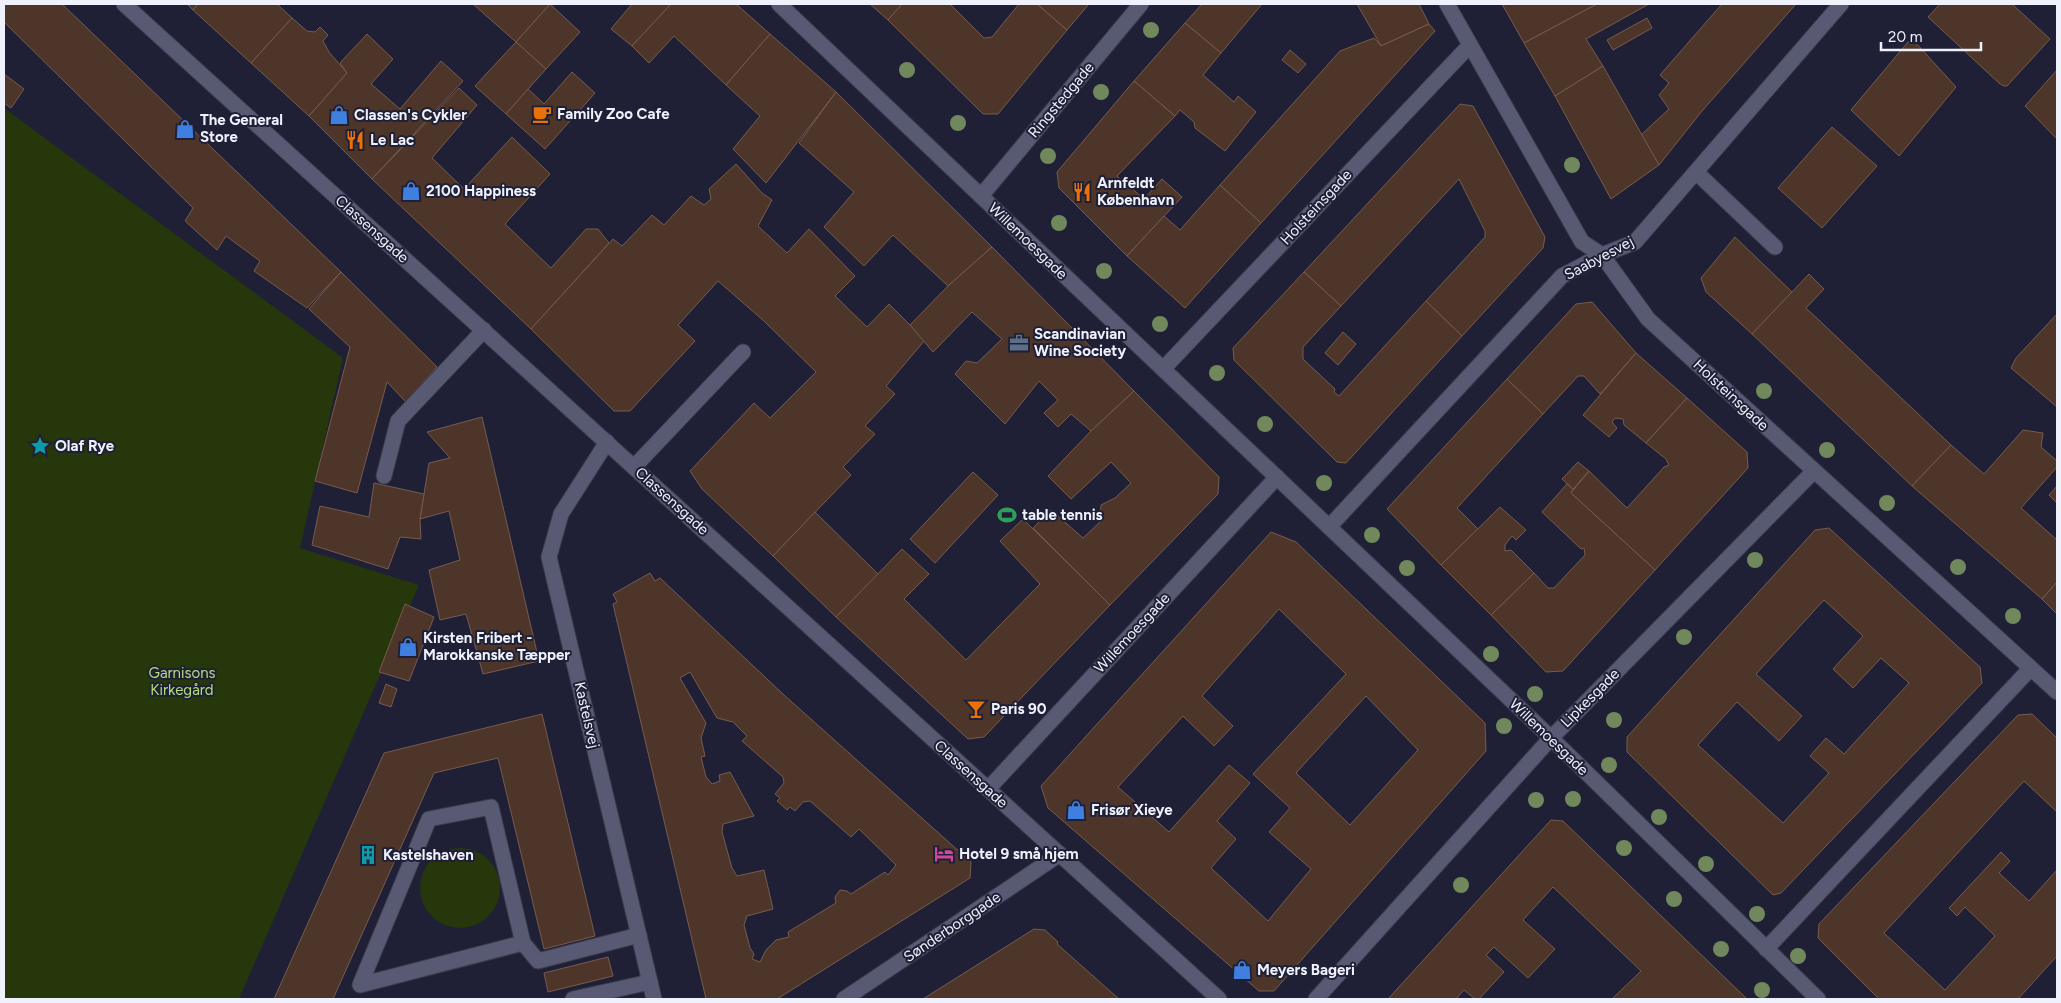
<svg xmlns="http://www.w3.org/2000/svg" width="2061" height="1003" viewBox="0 0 2061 1003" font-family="Figtree,sans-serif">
<rect width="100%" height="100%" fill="#1f2036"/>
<g fill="#26370b">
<polygon points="4,108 343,358 300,548 419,585 239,999 4,999"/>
<circle cx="460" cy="888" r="40"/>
</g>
<g fill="#4e3529" stroke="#775b4f" fill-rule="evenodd">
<polygon points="4,4 62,4 341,272 307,308 254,271 260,261 226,236 217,250 185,221 193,208 4,22"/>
<polygon points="187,4 198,4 193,10"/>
<polygon points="198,4 277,4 292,18 251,63 193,10"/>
<polygon points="473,4 550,4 516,42"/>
<polygon points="550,4 580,32 546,69 516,42"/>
<polygon points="632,4 671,4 632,46 611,29"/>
<polygon points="671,4 736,4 770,34 726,85 674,36 649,63 632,46"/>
<polygon points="870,4 902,4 888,20"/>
<polygon points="902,4 950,4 984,38 992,37 1019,4 1037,4 1067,30 998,114 983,114 888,20"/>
<polygon points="1037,4 1089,4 1067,30"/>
<polygon points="1202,4 1262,4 1221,53 1185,23"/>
<polygon points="1357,4 1419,4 1429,24 1381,46"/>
<polygon points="1502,4 1597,4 1524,43"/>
<polygon points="1597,4 1649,4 1586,39 1603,66 1555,96 1524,43"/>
<polygon points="1722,4 1796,4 1702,111 1659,165 1641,135 1669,109 1659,95 1669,83 1660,75"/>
<polygon points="1940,4 2012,4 2050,39 2007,86 2004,86 2000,84 1928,17"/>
<polygon points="292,18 307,31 315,32 320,27 328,35 323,41 329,52 347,73 309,116 251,63"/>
<polygon points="1647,18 1652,28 1613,50 1607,40"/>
<polygon points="1185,23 1221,53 1203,75 1234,102 1238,96 1256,112 1225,151 1195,128 1194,122 1180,110 1175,116 1134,81"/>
<polygon points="1429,24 1435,31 1261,223 1220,185 1340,51 1374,38 1381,46"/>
<polygon points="367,34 393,59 371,84 400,109 441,61 463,81 372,179 309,116 347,73 340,63"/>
<polygon points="770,34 836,92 766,183 733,149 760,116 726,85"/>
<polygon points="516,42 546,69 506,114 475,86"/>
<polygon points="1908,42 1916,43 1956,87 1899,156 1851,110"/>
<polygon points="1290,50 1306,64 1298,73 1282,60"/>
<polygon points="1603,66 1659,165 1611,199 1555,96"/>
<polygon points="2057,70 2057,139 2025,106"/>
<polygon points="572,72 595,93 545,149 506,114 528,89 544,104"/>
<polygon points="4,74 24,89 11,108 4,103"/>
<polygon points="1134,81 1175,116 1117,176 1144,199 1162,179 1182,197 1127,256 1059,188 1057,172"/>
<polygon points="459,88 477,105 432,158 464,189 512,137 550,174 505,224 551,268 586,229 598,229 609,243 531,329 372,179"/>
<polygon points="836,92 992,247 948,286 893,235 864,266 824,227 854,192 799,143"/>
<polygon points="1460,104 1473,106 1545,237 1543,248 1462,336 1426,301 1485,237 1485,231 1459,179 1341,306 1304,272"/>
<polygon points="1832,127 1877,166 1822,228 1778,188"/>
<polygon points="736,164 762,193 772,200 758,226 787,253 809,229 855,276 835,296 867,327 889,304 925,340 886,386 895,394 865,426 875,434 843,467 851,475 773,556 702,489 690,471 754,403 770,418 816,372 764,321 718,281 678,325 695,341 630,411 614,411 531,329 613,239 622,246 652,215 664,225 691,196 704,205 711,199 709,189"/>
<polygon points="1220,185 1261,223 1185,308 1127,256 1164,216 1180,230"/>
<polygon points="1735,237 1792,292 1752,334 1706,292 1701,278"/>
<polygon points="992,247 1134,391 1091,431 1071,414 1058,427 1044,413 1058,400 1039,381 1005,424 955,374 966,361 977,363 1002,339 972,312 933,352 910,325 948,286"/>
<polygon points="341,272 437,367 406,402 387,382 357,493 315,481 350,347 309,309"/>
<polygon points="1304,272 1341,306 1303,347 1303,359 1335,389 1334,392 1339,396 1426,301 1462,336 1346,463 1337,462 1234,360 1233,348"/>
<polygon points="1809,274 1824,289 1806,308 1951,445 1912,486 1752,334"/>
<polygon points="1592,302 1636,353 1600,394 1584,376 1578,376 1543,414 1507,379 1576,304"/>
<polygon points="2057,314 2057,407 2011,368 2016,358"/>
<polygon points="1343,332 1356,344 1338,365 1325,353"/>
<polygon points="1636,353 1687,398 1646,443 1624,425 1623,419 1615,418 1612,422 1617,428 1609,437 1583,415"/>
<polygon points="1507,379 1543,414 1457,508 1478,529 1441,565 1387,509"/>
<polygon points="1134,391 1219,477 1218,494 1110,605 1033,528 1051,510 1083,538 1100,522 1101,505 1115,498 1131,483 1111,462 1071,499 1048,476 1091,431"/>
<polygon points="1687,398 1747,452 1748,468 1655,570 1571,493 1589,471 1627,508 1664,467 1669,465 1666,459 1646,443"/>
<polygon points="482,417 539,661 483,674 466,614 440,620 429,570 460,560 449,511 420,519 429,463 450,458 427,432"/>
<polygon points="2023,430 2043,433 2041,447 2057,461 2057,467 2021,508 2057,540 2057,582 2042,599 1912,486 1951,445 1984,474"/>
<polygon points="1578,462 1589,471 1573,489 1562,479"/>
<polygon points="973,472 998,495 935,563 910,539"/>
<polygon points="374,483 424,494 420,519 421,539 400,537 388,569 312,545 320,506 369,517"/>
<polygon points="1567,484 1573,489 1571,493 1655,570 1563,671 1546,672 1491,615 1534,573 1548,588 1554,588 1585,555 1584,548 1581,549 1542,512"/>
<polygon points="2057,486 2057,503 2049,495"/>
<polygon points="1500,507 1526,530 1516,540 1512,536 1505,545 1505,551 1511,550 1534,573 1491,615 1441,565"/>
<polygon points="815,512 878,574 836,617 773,556"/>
<polygon points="1023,519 1110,605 984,737 968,739 836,617 902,549 929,574 904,599 966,660 1040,584 1000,541"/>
<path d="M1829,528L1980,667L1982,683L1781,893L1773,895L1627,752V737L1815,530ZM1824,600L1863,636L1833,669L1853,688L1881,658L1909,683L1844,754L1826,738L1810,756L1829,773L1783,823L1698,745L1737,702L1779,741L1802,716L1756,674Z"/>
<path d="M1271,532L1296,542L1485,723L1486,751L1274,991H1259L1048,808L1041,786ZM1279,609L1346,674L1253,774L1290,808L1269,832L1311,869L1268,921L1211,868L1236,839L1217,821L1250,783L1229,765L1169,832L1118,787L1183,716L1214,746L1233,726L1202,696ZM1366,696L1418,750L1350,825L1296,773Z"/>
<path d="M650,573L655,581L660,578L784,695L971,862L970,878L777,999H706L613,604L617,602L613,594ZM690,672L717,718L733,722L747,736L742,741L783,777L784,783L775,794L780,798L777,801L787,810L790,807L795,811L803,802L810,801L851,837L859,829L896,865L888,875L885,872L851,894L847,891L840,890L835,897L836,903L788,932L789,937L776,940L766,950L760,962L752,959L754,954L750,948L744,925L747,916L773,909L764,870L737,876L732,868L722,832L723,824L754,816L730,772L719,775L720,781L712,784L706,777L701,757L705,756L701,738L706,723L680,678Z"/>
<polygon points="2057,582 2057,614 2042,599"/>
<polygon points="405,604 434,617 409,681 379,672"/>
<polygon points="386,684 397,689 391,707 379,703"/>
<polygon points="542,714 595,936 544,949 498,758 434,773 333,999 274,999 384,753"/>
<polygon points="2032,714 2057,738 2057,812 2024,781 1884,933 1945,990 1995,936 1965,907 1957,916 1949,908 2001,852 2010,861 1999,873 2029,901 2057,870 2057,956 2018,999 1879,999 1818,938 1819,924 2018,715"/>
<polygon points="1551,820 1563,821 1747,999 1612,999 1641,971 1553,887 1523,920 1555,949 1528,978 1494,947 1486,955 1504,972 1479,999 1475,999 1464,990 1456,999 1388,999"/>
<polygon points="1034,929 1045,930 1058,942 1057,944 1119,999 923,999"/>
<polygon points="608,957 613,976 548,992 544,973"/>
</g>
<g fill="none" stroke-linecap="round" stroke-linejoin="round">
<g stroke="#3c3c4e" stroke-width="17">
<g id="lane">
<polyline points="1696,172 1775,247"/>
<polyline points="634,467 743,352"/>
<polyline points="384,476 398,421 484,330"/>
<polyline points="523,943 360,985 429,819 491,807 523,943 538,961 639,935"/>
<polyline points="1766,949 2030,669"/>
<polyline points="573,999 650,982"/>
</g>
</g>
<g stroke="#3c3c4e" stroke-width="17">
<g id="street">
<polyline points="779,4 1551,738 1818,999"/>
<polyline points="1447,4 1582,242 1602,255 1648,319 2057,692"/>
<polyline points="981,196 1141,4"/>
<polyline points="1163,369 1470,45"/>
<polyline points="607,442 561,514 549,557 654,999"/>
<polyline points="1329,527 1562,276 1602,255 1635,242 1841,4"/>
<polyline points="988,789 1277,477"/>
<polyline points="844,999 1060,854"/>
<polyline points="1316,999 1551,738 1813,472"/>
</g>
</g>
<g stroke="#3c3c4e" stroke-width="17">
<polyline id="secondary" points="124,4 1219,999"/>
</g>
<use href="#lane" stroke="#585a74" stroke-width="15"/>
<use href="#street" stroke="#585a74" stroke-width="15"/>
<use href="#secondary" stroke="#585a74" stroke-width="15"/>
</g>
<g fill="#70885c">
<circle cx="1151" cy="30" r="8"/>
<circle cx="907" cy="70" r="8"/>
<circle cx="1101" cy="92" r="8"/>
<circle cx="958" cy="123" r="8"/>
<circle cx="1048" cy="156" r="8"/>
<circle cx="1572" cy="165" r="8"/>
<circle cx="1059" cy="223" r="8"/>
<circle cx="1104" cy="271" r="8"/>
<circle cx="1160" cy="324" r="8"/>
<circle cx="1217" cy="373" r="8"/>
<circle cx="1764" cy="391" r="8"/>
<circle cx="1265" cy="424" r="8"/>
<circle cx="1827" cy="450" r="8"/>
<circle cx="1324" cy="483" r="8"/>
<circle cx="1887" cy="503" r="8"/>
<circle cx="1372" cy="535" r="8"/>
<circle cx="1755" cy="560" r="8"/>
<circle cx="1958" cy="567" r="8"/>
<circle cx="1407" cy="568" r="8"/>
<circle cx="2013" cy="616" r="8"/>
<circle cx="1684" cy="637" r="8"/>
<circle cx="1491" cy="654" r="8"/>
<circle cx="1535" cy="694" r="8"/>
<circle cx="1614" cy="720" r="8"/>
<circle cx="1504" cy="726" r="8"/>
<circle cx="1609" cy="765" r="8"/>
<circle cx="1573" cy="799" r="8"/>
<circle cx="1536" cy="800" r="8"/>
<circle cx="1659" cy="817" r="8"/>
<circle cx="1624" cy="848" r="8"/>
<circle cx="1706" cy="864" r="8"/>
<circle cx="1461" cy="885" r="8"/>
<circle cx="1674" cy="899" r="8"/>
<circle cx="1757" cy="914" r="8"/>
<circle cx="1721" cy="949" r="8"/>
<circle cx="1798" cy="956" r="8"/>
<circle cx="1762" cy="990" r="8"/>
</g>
<defs>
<g id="cafe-bare" transform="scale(1.5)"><path d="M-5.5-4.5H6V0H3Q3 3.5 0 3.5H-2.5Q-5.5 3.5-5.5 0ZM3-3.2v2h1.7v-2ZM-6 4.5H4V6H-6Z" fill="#e8710a" stroke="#1f2036" stroke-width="2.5" paint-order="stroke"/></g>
<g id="shop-bare" transform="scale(1.5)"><path d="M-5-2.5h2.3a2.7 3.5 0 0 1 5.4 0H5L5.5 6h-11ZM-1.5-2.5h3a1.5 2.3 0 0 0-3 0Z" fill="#3f7fe0" stroke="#1f2036" stroke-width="2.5" paint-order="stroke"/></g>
<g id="restaurant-bare" transform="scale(1.5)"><path d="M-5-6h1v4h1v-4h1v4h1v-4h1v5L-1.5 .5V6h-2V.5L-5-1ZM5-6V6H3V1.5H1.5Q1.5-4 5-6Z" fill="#e8710a" stroke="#1f2036" stroke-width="2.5" paint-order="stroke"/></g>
<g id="office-bare" transform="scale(1.5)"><path d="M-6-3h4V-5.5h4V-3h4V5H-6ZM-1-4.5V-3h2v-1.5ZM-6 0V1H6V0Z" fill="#5c6f8a" stroke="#1f2036" stroke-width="2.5" paint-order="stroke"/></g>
<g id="sight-bare" transform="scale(1.5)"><path d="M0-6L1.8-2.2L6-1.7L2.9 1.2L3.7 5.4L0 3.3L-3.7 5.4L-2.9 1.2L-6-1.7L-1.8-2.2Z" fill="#0f9aa8" stroke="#1f2036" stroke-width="2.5" paint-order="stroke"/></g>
<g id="stadium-bare" transform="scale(1.5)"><path d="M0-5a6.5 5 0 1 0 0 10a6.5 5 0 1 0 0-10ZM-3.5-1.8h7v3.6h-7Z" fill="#2e9e5b" stroke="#1f2036" stroke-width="2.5" paint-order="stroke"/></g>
<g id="bar-bare" transform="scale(1.5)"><path d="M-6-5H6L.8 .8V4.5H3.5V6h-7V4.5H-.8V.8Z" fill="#e8710a" stroke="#1f2036" stroke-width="2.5" paint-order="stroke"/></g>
<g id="hotel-bare" transform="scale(1.5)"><path d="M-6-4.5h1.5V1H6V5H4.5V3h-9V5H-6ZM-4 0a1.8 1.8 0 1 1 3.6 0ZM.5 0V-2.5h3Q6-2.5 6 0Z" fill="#d1479c" stroke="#1f2036" stroke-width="2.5" paint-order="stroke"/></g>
<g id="building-bare" transform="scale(1.5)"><path d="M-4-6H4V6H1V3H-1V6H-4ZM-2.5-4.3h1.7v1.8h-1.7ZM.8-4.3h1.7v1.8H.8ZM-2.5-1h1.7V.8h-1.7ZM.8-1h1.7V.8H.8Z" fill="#0f9aa8" stroke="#1f2036" stroke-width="2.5" paint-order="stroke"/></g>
</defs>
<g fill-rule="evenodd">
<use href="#cafe-bare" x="542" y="114"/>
<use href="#shop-bare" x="339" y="115"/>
<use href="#shop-bare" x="185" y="129"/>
<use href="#restaurant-bare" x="355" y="140"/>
<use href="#shop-bare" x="411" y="191"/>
<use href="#restaurant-bare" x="1082" y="192"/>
<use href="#office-bare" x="1019" y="343"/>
<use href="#sight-bare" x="40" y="446"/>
<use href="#stadium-bare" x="1007" y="515"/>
<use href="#shop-bare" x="408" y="647"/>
<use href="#bar-bare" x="976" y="709"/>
<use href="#shop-bare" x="1076" y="810"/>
<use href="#hotel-bare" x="944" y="854"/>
<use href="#building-bare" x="368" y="855"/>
<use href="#shop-bare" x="1242" y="970"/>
</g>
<g text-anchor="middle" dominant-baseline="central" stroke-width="4" stroke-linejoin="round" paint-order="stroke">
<g font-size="15" fill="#eff1fd" stroke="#1f2036">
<text transform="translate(1061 100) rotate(-50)">Ringstedgade</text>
<text transform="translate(1316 207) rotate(-47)">Holsteinsgade</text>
<text transform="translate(372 229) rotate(42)">Classensgade</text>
<text transform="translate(1028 241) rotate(44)">Willemoesgade</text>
<text transform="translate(1599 258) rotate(-28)">Saabyesvej</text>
<text transform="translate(1731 395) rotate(43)">Holsteinsgade</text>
<text transform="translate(672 501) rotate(42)">Classensgade</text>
<text transform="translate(1132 633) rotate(-47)">Willemoesgade</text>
<text transform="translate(1590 698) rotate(-45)">Lipkesgade</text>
<text transform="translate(587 715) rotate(77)">Kastelsvej</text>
<text transform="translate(1549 737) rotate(44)">Willemoesgade</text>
<text transform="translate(971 774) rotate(42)">Classensgade</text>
<text transform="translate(952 927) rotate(-34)">Sønderborggade</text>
</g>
<g font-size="15" font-weight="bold" fill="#eff1fd" stroke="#1f2036" text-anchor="start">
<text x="557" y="114">Family Zoo Cafe</text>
<text x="354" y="115">Classen's Cykler</text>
<text x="200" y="120">The General<tspan x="200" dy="17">Store</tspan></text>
<text x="370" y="140">Le Lac</text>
<text x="1097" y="183">Arnfeldt<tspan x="1097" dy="17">København</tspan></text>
<text x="426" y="191">2100 Happiness</text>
<text x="1034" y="334">Scandinavian<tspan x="1034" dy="17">Wine Society</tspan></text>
<text x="55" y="446">Olaf Rye</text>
<text x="1022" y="515">table tennis</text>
<text x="423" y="638">Kirsten Fribert -<tspan x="423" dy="17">Marokkanske Tæpper</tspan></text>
<text x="991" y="709">Paris 90</text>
<text x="1091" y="810">Frisør Xieye</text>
<text x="959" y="854">Hotel 9 små hjem</text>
<text x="383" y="855">Kastelshaven</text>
<text x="1257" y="970">Meyers Bageri</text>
</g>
<g font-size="15" fill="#b3dd7c" stroke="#1f2036">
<text x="182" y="673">Garnisons<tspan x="182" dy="17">Kirkegård</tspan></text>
</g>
</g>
<rect width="2061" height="1003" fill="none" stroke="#eff1fd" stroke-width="10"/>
<path d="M1881 42v8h100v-8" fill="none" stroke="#eff1fd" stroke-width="2.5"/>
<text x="1888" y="42" font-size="15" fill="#eff1fd" stroke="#1f2036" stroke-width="4" paint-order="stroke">20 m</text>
</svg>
